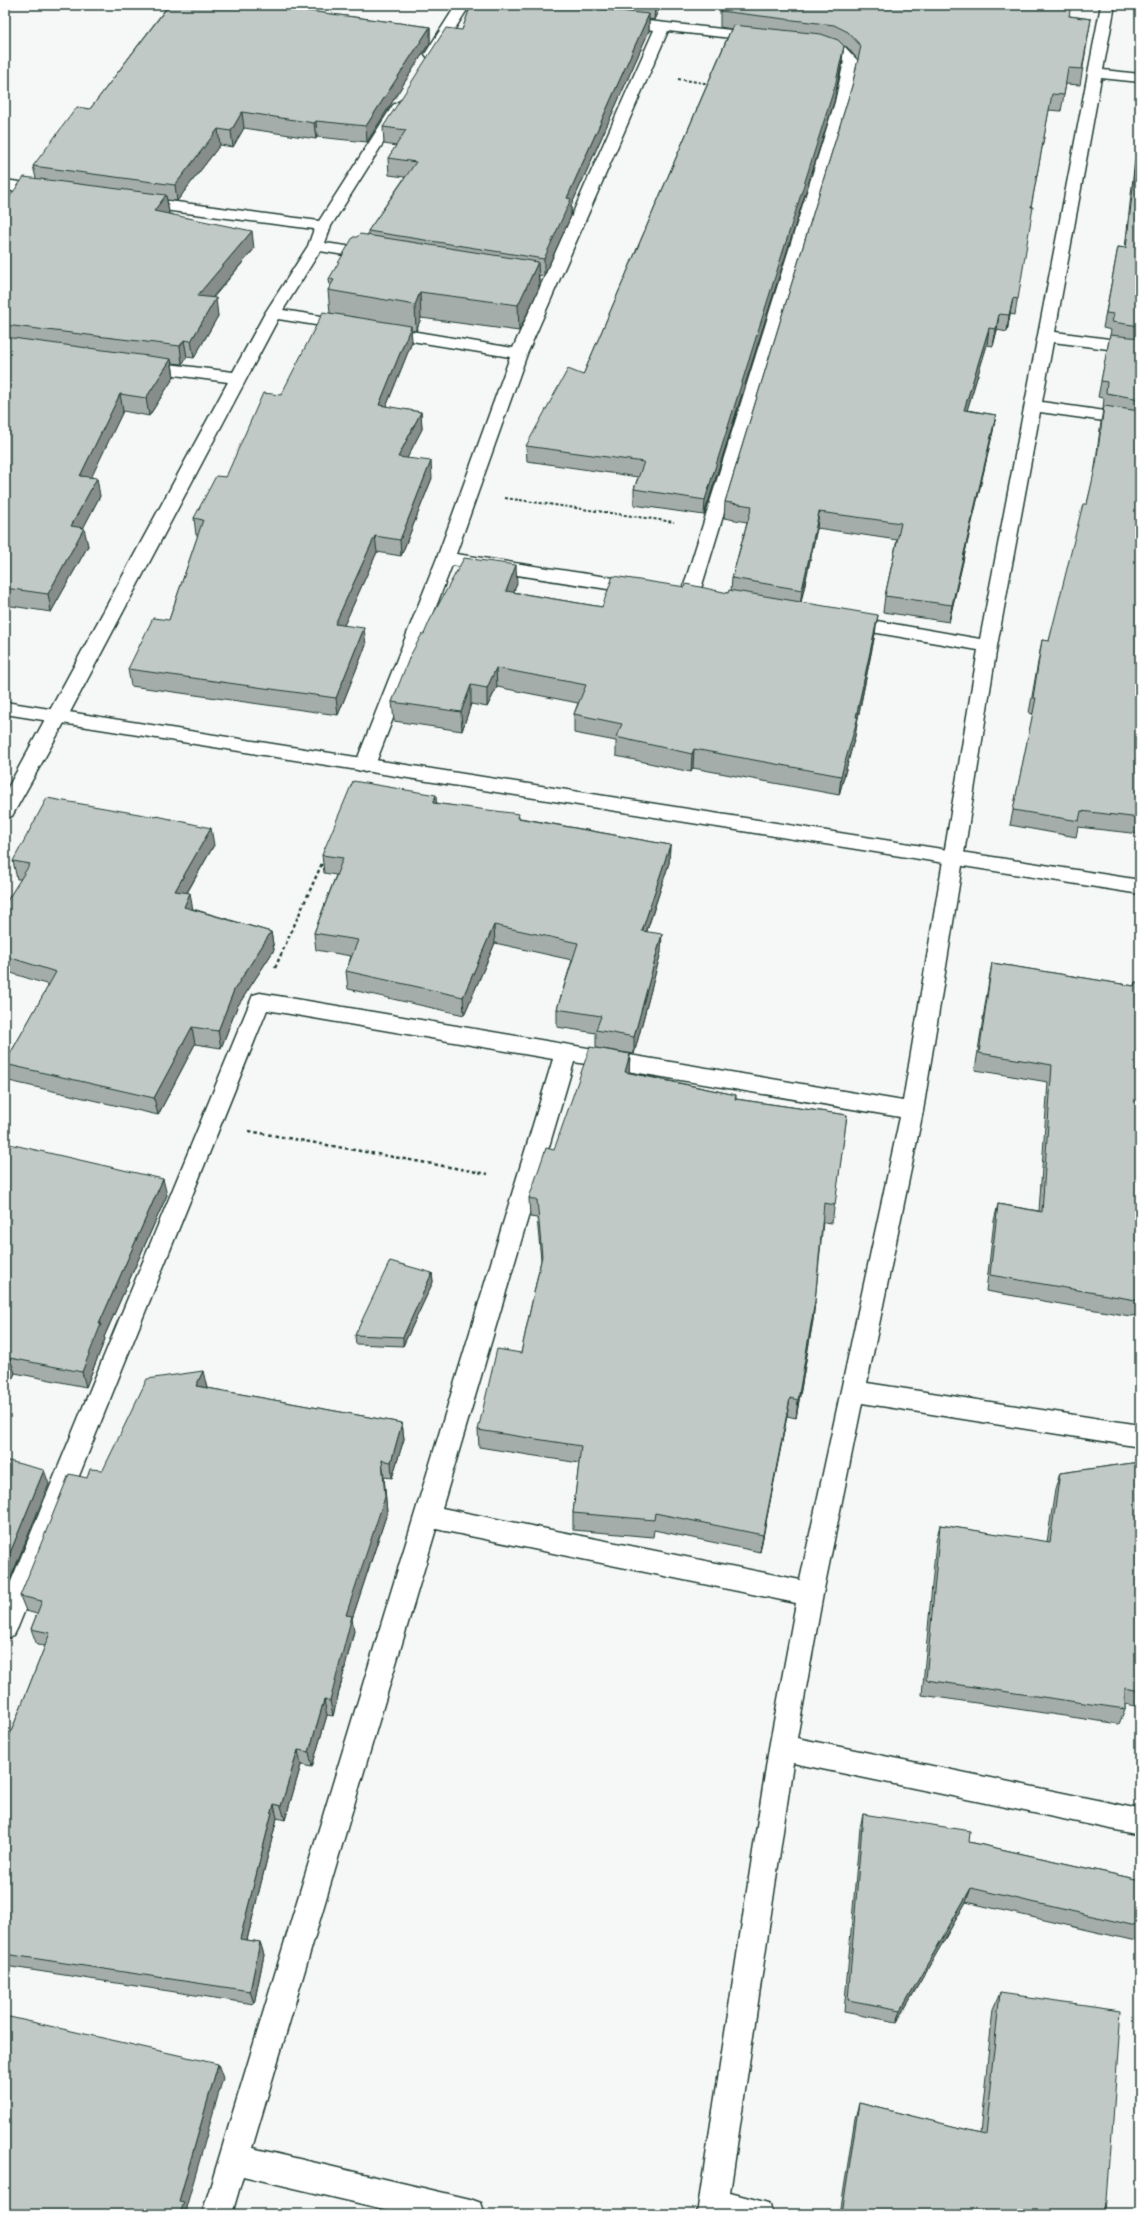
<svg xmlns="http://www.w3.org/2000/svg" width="1145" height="2219" viewBox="0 0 1145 2219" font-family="'Architects Daughter',sans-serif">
<rect width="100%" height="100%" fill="#f6f7f7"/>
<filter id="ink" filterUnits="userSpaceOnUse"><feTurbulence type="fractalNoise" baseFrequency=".025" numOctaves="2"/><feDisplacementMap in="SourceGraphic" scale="8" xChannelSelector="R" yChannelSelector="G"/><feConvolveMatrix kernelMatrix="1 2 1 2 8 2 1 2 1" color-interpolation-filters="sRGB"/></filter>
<g filter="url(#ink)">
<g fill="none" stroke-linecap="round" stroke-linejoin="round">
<g stroke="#1f3d34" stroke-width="3">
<g id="minor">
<polygon points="456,5 470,5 437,57 427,57 425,54"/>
<path d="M1101,5H1115L1103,70L1140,74V82L1101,78L1055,332L1140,343V353L1053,342L1042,402L1140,416V426L1040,412L997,646L923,1111L867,1383L1140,1425V1447L862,1403L823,1594L797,1738L1140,1809V1835L793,1763L730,2193L768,2203L772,2214H697L769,1748L796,1603L436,1529L252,2148L470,2199L481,2203L485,2214H405L243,2176L232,2214H202L553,1059L267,1010L18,1627L14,1635L5,1639V1596L253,995L260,993L903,1101L978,650L848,628L842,626L839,622L842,618L848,616L980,639ZM574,1062L900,1117L800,1580L442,1508Z"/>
<polygon points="620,18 759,33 766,37 759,41 668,31 527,354 456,554 640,582 646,584 649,588 646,592 640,594 452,565 375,765 372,770 365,772 358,770 355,765 437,558 510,357 381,336 375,334 373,331 375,328 381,326 513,348 654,30 615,25 613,22 615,19"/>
<polygon points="815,39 845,47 858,61 849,102 699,595 696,599 690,601 684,599 681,595 835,102 844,61 831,50 810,46 808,43"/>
<polygon points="400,101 407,105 331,226 325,243 374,250 380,252 382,255 380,258 374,260 320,251 283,310 347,320 353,322 355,325 353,328 347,330 278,319 68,716 12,816 5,818 5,793 228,382 144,371 138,369 136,366 138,363 144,361 233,372 265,313 308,246 314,229 139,207 134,205 131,202 134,199 139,197 319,221 393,105"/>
<polygon points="5,180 47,186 52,188 55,191 52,194 47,196 5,190"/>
</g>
</g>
<g stroke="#1f3d34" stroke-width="3">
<polygon id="tertiary" points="5,702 1140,880 1140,894 5,714"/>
</g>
<g stroke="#1f3d34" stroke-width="2" stroke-dasharray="3 2" stroke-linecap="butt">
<polyline points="678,79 711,84"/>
<polyline points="505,498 674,522"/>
</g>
<g stroke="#1f3d34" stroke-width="2.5" stroke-dasharray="3.5 3" stroke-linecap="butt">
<polyline points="275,968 324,859"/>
<polyline points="249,1131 488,1174"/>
</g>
<use href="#minor" fill="#fff" fill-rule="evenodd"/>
<use href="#tertiary" fill="#fff" fill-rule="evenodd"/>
</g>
<g fill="#a5adaa" stroke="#1f3d34">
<polygon points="160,5 263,5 430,27 430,42 367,142 317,137 316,139 244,128 233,147 220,145 177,201 167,200 169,212 168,213 254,249 213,298 218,316 194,358 187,357 182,364 172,363 174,377 149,416 123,411 91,477 100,496 83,528 88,546 51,612 5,605 5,199 8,199 36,178 33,166 90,109 167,7 161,7"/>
<polygon points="471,5 661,5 654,20 649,19 649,31 571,206 571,216 544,276 539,275 539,288 519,331 421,318 416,331 411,330 412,342 386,407 421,412 422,429 407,458 432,478 401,556 377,552 344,625 366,645 338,715 131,686 128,669 169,620 198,535 196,535 194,518 226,477 281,395 330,313 328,290 330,287 329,279 357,237 368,235 368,231 405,177 389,175 388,158 396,146 384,144 383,127 462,30"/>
<polygon points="720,11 1070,16 1091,19 1080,85 1066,84 1061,111 1049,110 1031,207 1015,315 1010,314 1007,332 997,330 993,346 987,345 967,410 996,415 993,431 949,622 883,612 885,596 897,540 817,528 801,602 875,634 858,718 855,736 839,795 693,768 691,772 616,756 616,741 574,733 574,714 578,703 497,687 487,707 471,704 462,731 394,721 392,702 424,634 517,584 513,592 602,607 685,587 728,593 731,591 732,578 747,522 724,518 725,502 852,86 858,60 847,47 843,46 842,61 834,102 704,515 634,505 634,489 638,477 527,461 526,446 583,375 731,29 720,27"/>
<polygon points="1140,134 1140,834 1078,827 1076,837 1010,825 1033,714 1029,713 1042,640 1049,641 1087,504 1094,475 1101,422 1103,409 1104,398 1098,397 1111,330 1103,328 1118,247 1125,248 1135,160"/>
<polygon points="437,803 670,845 669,863 647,931 661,952 634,1054 596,1048 596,1033 557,1027 557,1009 572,960 495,943 464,1015 348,989 346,971 351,956 316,950 314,933 336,875 324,873 322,855"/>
<polygon points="214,845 187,893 193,909 271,932 274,950 237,1007 221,1048 195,1044 158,1115 9,1081 5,1066 5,1063 49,985 5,971 5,904 21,879 17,879 13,861"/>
<polygon points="992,963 1134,986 1135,982 1140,983 1140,1315 1130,1316 986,1291 994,1221 998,1204 1039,1211 1048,1082 975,1070 989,980"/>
<polygon points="630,1054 629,1072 736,1095 736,1099 847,1115 832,1223 823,1222 815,1301 813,1320 796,1418 787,1416 760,1552 654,1530 653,1537 573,1530 573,1513 579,1463 479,1447 478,1430 521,1353 541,1260 537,1218 530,1217 529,1198"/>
<polygon points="5,1143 167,1195 104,1337 105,1339 86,1387 15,1373 5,1395"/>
<polygon points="432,1273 433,1282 403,1346 356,1344 355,1335"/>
<polygon points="207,1388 402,1423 404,1439 392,1478 384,1477 387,1513 352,1619 354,1631 333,1716 327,1715 312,1767 301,1765 285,1820 277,1818 247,1940 260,1942 264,1955 254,2004 5,1966 5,1747 45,1646 37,1645 31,1629 37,1614 26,1611 20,1596 87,1478 103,1470"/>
<polygon points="1140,1462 1140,1707 1125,1704 1125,1709 1119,1724 922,1695 936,1541 940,1525 1047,1542 1055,1490 1060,1473"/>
<polygon points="863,1814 969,1842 1140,1880 1140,1942 966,1902 897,2022 844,2012 860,1828"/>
<polygon points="1000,1993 1106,2214 840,2214 855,2118 859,2103 980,2133 993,2009"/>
</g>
<g fill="#868d8b" stroke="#1f3d34">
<polygon points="655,5 661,5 654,20"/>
<polygon points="649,14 649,31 571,206 571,216 544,276 544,259 567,198"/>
<polygon points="430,27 430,42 367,142 366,126"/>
<polygon points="844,46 842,61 834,102 704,515 705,500"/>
<polygon points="242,112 244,128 233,147 231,131"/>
<polygon points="316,121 317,137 316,139 314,123"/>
<polygon points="218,129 220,145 177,201 175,185"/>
<polygon points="166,195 169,212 157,228 154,211"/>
<polygon points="252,231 254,249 199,313 197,296"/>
<polygon points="538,262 539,288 519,331 518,305"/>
<polygon points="420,292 421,318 416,331 415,305"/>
<polygon points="216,298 218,316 194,358 191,341"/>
<polygon points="1013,298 1010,314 1007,332 1009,315"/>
<polygon points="999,314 997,330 993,346 996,329"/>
<polygon points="411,326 412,342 380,422 379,405"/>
<polygon points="989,328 987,345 962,427 964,410"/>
<polygon points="184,340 187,357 182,364 180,346"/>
<polygon points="171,359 174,377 149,416 146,398"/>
<polygon points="120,394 123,411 84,493 80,476"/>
<polygon points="421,412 422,429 399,474 398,457"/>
<polygon points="996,415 993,431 949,622 952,605"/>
<polygon points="431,461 432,478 401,556 400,540"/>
<polygon points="97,478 100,496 75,544 71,526"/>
<polygon points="819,512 817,528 800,607 802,590"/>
<polygon points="84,528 88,546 51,612 48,594"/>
<polygon points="375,536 377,552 337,641 335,624"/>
<polygon points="516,565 517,584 507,609 506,591"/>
<polygon points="878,615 875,634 858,717 855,736 839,795 841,776 856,717"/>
<polygon points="364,628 366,645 338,715 336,698"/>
<polygon points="496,668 497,687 487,707 487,688"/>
<polygon points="471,685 471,704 462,731 461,712"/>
<polygon points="694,749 693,768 691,772 692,754"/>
<polygon points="436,795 437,813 433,803"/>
<polygon points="211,828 214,845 178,908 175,891"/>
<polygon points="670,845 669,863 641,948 642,931"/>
<polygon points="190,893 193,911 184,907"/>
<polygon points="494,925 495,943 464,1015 463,997"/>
<polygon points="271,932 274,950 237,1007 221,1048 218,1031 234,990"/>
<polygon points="662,934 661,952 634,1054 634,1037"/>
<polygon points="192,1027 195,1044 158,1115 154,1098"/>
<polygon points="630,1054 629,1073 625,1072"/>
<polygon points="163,1179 167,1195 104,1337 105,1339 86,1387 82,1372 99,1324"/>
<polygon points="432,1273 433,1282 403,1346 403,1337"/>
<polygon points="815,1301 813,1320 796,1418 798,1400"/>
<polygon points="10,1358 15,1373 5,1395 5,1369"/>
<polygon points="203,1371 207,1388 196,1386"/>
<polygon points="790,1398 787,1416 760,1552 763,1535"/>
<polygon points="402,1423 404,1439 392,1478 391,1462"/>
<polygon points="382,1460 384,1477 387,1513 352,1619 354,1631 333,1716 330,1701 346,1615"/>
<polygon points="44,1470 49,1484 5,1592 5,1565"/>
<polygon points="324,1700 327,1715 312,1767 309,1752"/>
<polygon points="298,1750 301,1765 285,1820 281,1806"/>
<polygon points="274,1804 277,1818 244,1952 240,1939"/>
<polygon points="971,1888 966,1902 897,2022 901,2010"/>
<polygon points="260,1942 264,1955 254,2004 250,1991"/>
<polygon points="218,2064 223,2078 186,2208 189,2214 180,2214 179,2201"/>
</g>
<g fill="#c0c9c6" stroke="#1f3d34">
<polygon points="169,5 263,5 430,27 366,126 316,121 314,123 242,112 231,131 218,129 175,185 33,166 77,107 90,109"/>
<polygon points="471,5 561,5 649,14 567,198 571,199 544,259 368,231 416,162 388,158 406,130 383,127 446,28 462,30"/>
<polygon points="723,5 1071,5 1069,16 1091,19 1082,69 1068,68 1064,95 1052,94 1031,207 1033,207 1018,299 1013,298 1009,315 999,314 996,329 989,328 964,410 996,415 952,605 885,596 901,523 819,512 802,590 732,578 752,506 725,502 852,86 861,46 848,32 834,25 720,11"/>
<polygon points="733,25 821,34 838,40 844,46 835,86 705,500 634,489 644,462 526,446 568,369 583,375"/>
<polygon points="1140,134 1140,326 1112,322 1114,314 1106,313 1118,247 1126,248 1138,144"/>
<polygon points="24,177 166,195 154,211 252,231 197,296 216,298 191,341 184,340 180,346 5,325 5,199 8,199"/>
<polygon points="360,234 538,262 518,305 420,292 415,305 328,290 334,280 329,279 353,237 357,237"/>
<polygon points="323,312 411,326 379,405 421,412 398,457 431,461 400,540 375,536 335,624 364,628 336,698 128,669 153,618 169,620 203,520 194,518 216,476 226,477 263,393 281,395"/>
<polygon points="1110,335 1140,338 1140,399 1106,393 1107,382 1101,381"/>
<polygon points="5,337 171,359 146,398 120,394 80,476 97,478 71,526 84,528 48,594 5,588"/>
<polygon points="1104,406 1140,411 1140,818 1081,811 1079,821 1013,810 1036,698 1033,698 1042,640 1049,641 1083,504 1087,504 1096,464"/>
<polygon points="464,558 516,565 506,591 602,607 613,576 685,587 686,584 728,593 729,590 878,615 856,717 858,717 841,776 694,749 692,754 616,737 622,724 574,714 586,685 496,668 487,688 471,685 461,712 392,702 410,656 422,634 424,634 430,620"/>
<polygon points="353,781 436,795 433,803 519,814 518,818 670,845 642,931 662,934 634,1037 596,1030 601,1016 557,1009 578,943 494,925 463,997 346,971 358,940 314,933 343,858 322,855"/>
<polygon points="47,798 156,817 157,816 211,828 175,891 190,893 184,907 271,932 234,990 218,1031 192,1027 154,1098 5,1064 5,1063 56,972 5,956 5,930 9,925 5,924 5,904 30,864 13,861"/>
<polygon points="992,963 1134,986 1135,982 1140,983 1140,1300 1136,1300 990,1275 998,1204 1042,1212 1052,1065 979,1053"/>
<polygon points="590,1047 630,1054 625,1072 736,1095 735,1099 847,1115 835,1205 824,1203 815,1301 798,1400 790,1398 763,1535 655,1513 654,1520 573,1513 581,1446 478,1430 497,1349 521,1353 542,1256 537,1200 529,1198 546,1148 554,1150"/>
<polygon points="5,1143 163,1179 99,1324 101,1324 82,1372 10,1358 5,1369"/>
<polygon points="390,1261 432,1273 403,1337 355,1335"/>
<polygon points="203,1371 196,1386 402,1423 391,1462 382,1460 385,1497 346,1615 352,1616 330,1701 324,1700 309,1752 298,1750 281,1806 274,1804 240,1939 260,1942 250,1991 5,1954 5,1747 50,1633 31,1629 42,1601 20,1596 69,1474 87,1478 90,1469 103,1470 147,1379"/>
<polygon points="5,1460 44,1470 5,1565"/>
<polygon points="1140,1462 1140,1691 1125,1688 1125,1709 926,1680 940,1525 1050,1542 1060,1473"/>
<polygon points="863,1814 970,1831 969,1842 1140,1880 1140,1927 971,1888 901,2010 848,2000"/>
<polygon points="1000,1993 1121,2010 1106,2214 842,2214 859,2103 985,2134"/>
<polygon points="5,2016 218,2064 179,2201 184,2202 180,2214 5,2214"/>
</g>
</g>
<rect width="1145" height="2219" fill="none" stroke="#fff" stroke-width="20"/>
<rect x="10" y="10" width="1125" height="2199" fill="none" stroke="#1f3d34" stroke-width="1.5" filter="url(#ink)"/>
</svg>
